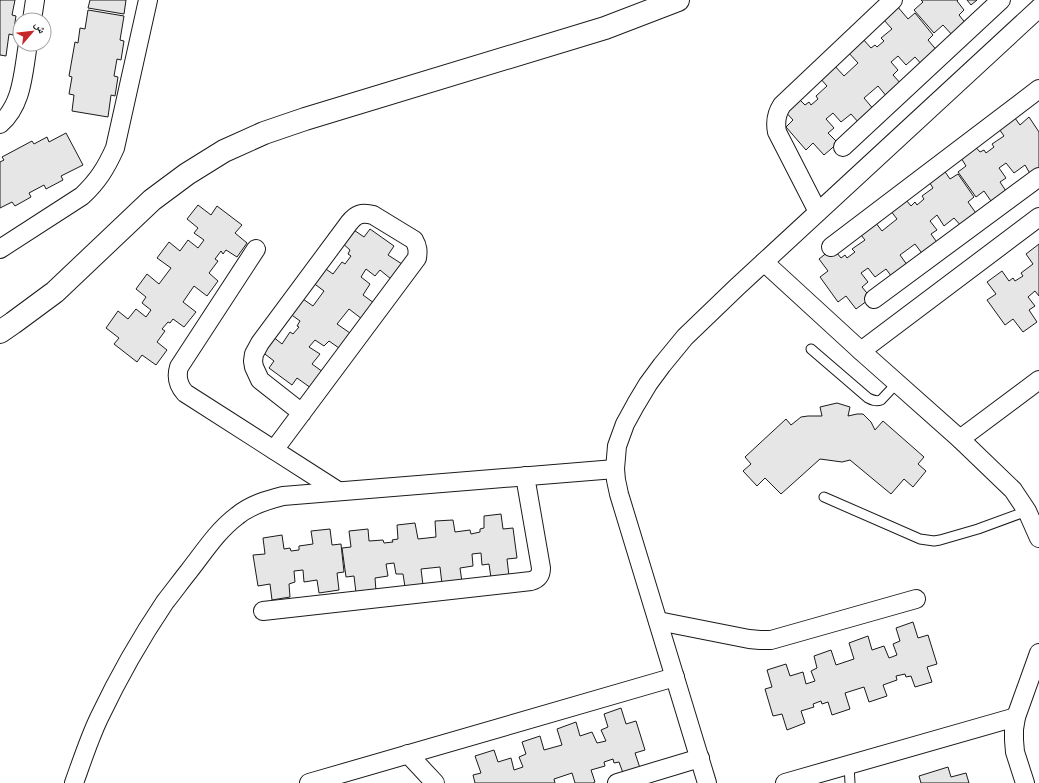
<svg xmlns="http://www.w3.org/2000/svg" width="1039" height="783" viewBox="0 0 1039 783" font-family="'Noto Sans','Noto Naskh Arabic',sans-serif">
<rect width="100%" height="100%" fill="#fff"/>
<g fill="#e6e6e6" stroke="#1a1a1a">
<polygon points="0,0 15,0 12,15 16,16 13,35 9,34 6,56 0,55"/>
<polygon points="90,0 126,0 124,14 88,8"/>
<polygon points="921,0 958,0 957,1 964,10 959,15 967,25 954,37 943,25 934,33 914,10 923,2"/>
<polygon points="967,0 977,0 971,5"/>
<polygon points="897,6 908,19 915,13 933,35 928,40 939,53 924,67 915,57 906,65 898,56 891,62 898,70 893,75 902,85 888,98 878,86 864,98 875,111 860,124 851,114 841,122 833,113 826,119 834,128 828,133 838,143 824,155 813,143 806,150 786,127 793,120 783,109 797,97 805,105 809,102 811,105 818,99 816,96 827,86 819,77 833,64 844,76 858,63 847,51 862,38 871,48 875,45 877,47 884,41 881,38 892,29 883,19"/>
<polygon points="88,10 124,16 120,40 124,41 121,60 117,59 114,76 118,77 115,96 111,95 108,117 72,111 74,95 69,94 72,77 69,76 75,42 78,43 80,28 85,29"/>
<polygon points="1012,114 1020,125 1029,117 1039,132 1039,172 1032,177 1025,165 1014,173 1006,163 999,168 1006,178 1000,182 1008,194 993,204 984,191 976,197 958,172 966,166 958,153 972,143 980,152 984,150 986,153 994,147 992,144 1004,136 997,126"/>
<polygon points="66,133 83,165 61,176 63,180 46,189 44,185 29,193 31,197 15,206 12,202 0,208 0,162 4,160 2,157 32,141 34,144 47,137 49,142"/>
<polygon points="941,166 950,179 958,174 974,197 968,202 978,216 963,228 954,218 944,226 937,215 930,221 937,230 931,234 939,245 924,256 915,244 900,255 910,269 895,281 886,269 875,277 868,268 861,273 868,282 862,287 871,298 856,309 846,296 838,302 820,277 828,271 819,259 833,248 841,258 845,255 847,258 855,252 852,249 865,240 857,230 872,218 882,231 897,219 887,206 902,195 911,206 915,202 917,205 924,199 922,196 933,188 926,177"/>
<polygon points="198,205 211,215 217,206 242,225 235,233 247,243 237,257 226,250 223,254 221,251 215,259 218,261 209,273 218,281 207,296 194,286 183,302 196,312 184,327 173,319 170,323 168,322 162,329 165,331 157,342 167,350 156,365 142,355 137,362 114,344 119,338 106,328 118,311 128,319 136,309 146,317 151,310 142,303 146,297 136,289 147,274 159,284 171,268 157,258 169,242 180,251 188,240 198,248 204,240 194,233 198,228 187,219"/>
<polygon points="351,228 364,237 370,229 394,246 388,255 402,264 391,279 380,270 375,276 366,269 361,277 370,284 363,295 374,303 362,319 349,309 337,324 350,333 339,348 329,341 324,346 315,340 309,347 320,354 312,364 323,372 311,388 297,378 292,385 269,368 274,361 261,351 272,336 282,344 290,332 293,334 299,327 297,326 300,321 289,313 300,297 313,306 324,291 312,282 323,267 333,274 342,262 345,264 351,256 348,254 350,250 341,242"/>
<polygon points="1039,244 1039,296 1035,291 1028,297 1035,306 1029,310 1037,322 1023,332 1013,319 1005,325 987,300 996,294 987,282 1002,271 1009,281 1013,278 1015,281 1023,276 1021,273 1033,264 1026,254"/>
<polygon points="837,403 850,407 848,416 857,414 863,414 871,422 875,430 883,421 924,457 918,464 926,471 913,487 904,479 891,494 850,460 842,462 820,459 781,494 765,478 757,486 743,471 751,464 745,457 786,419 791,425 801,417 808,416 822,416 820,407"/>
<polygon points="501,514 503,529 513,528 517,558 507,559 509,576 491,578 489,564 482,565 481,553 472,554 473,566 460,568 462,582 442,584 440,567 421,569 423,585 405,587 403,574 396,574 394,563 386,564 388,576 375,578 376,591 356,593 354,576 346,577 342,548 351,547 349,531 368,529 369,541 383,540 384,543 393,542 392,540 398,539 397,525 415,523 418,539 436,537 435,521 453,520 455,532 470,530 471,534 480,532 480,529 484,528 484,516"/>
<polygon points="330,529 332,545 341,544 344,572 337,573 339,590 319,593 317,580 304,582 303,570 294,571 295,582 289,584 290,597 272,600 270,584 258,586 253,555 265,554 263,538 282,535 284,549 290,548 291,551 299,550 299,546 313,544 311,531"/>
<polygon points="913,622 918,638 928,635 937,664 927,667 932,682 915,687 911,676 906,677 905,674 896,676 897,680 883,685 887,696 869,702 864,687 845,693 850,709 832,715 828,702 822,704 821,701 813,704 814,707 801,711 805,723 787,730 782,714 773,716 765,689 772,687 767,670 786,664 790,676 803,672 806,684 815,681 811,671 817,668 814,656 831,650 836,665 854,659 849,643 868,636 872,650 884,646 889,658 897,655 893,644 900,641 896,628"/>
<polygon points="621,708 626,724 636,721 645,750 635,753 640,768 623,773 619,762 614,763 613,759 604,762 605,766 591,770 595,782 593,783 575,783 572,773 554,779 555,783 475,783 473,775 481,773 475,756 494,750 498,762 511,758 514,770 523,767 519,757 526,754 522,742 540,736 544,750 562,745 557,729 576,722 580,736 592,732 597,743 606,741 601,730 608,727 604,714"/>
<polygon points="948,767 951,777 966,773 969,783 921,783 919,776"/>
</g>
<g fill="none" stroke-linecap="round" stroke-linejoin="round">
<g stroke="#1a1a1a" stroke-width="11">
<g id="lane">
<path d="M811,349L868,398C872,400 876,402 881,400L897,383"/>
<polyline points="824,497 920,539 934,541 940,540 978,529 1027,511"/>
<polyline points="849,765 850,783"/>
</g>
</g>
<g stroke="#1a1a1a" stroke-width="20">
<g id="street">
<polyline points="32,20 35,0"/>
<path d="M0,124C23,104 23,72 28,44"/>
<polyline points="843,147 1001,0"/>
<path d="M818,212L777,132C775,122 776,114 782,105L893,0"/>
<polyline points="831,247 1039,89"/>
<path d="M0,249L82,196C98,181 106,168 115,148L148,0"/>
<path d="M256,249L179,367C176,377 178,385 185,393L338,491"/>
<polyline points="764,262 861,351 960,439 1013,490 1027,511 1039,538"/>
<polyline points="874,299 1039,177"/>
<polyline points="861,351 1039,217"/>
<polyline points="960,439 1039,380"/>
<path d="M274,450L417,258C418,251 418,247 414,240L373,215C362,212 356,214 349,223L260,343L254,354L253,361L254,367L260,380L302,413"/>
<path d="M263,611L531,581C538,579 541,575 541,568L525,476"/>
<polyline points="658,621 749,639 760,640 771,640 916,599"/>
<polyline points="408,754 435,783"/>
<path d="M74,783C82,761 89,739 99,718C118,678 140,639 165,602C173,592 181,581 189,571C204,552 217,531 237,516C250,505 267,500 283,496L615,469"/>
<polyline points="309,783 675,677"/>
<polyline points="617,783 700,758"/>
<polyline points="707,783 619,494 616,480 615,469 617,446 625,424 636,404 648,384 662,365 685,337 737,287 1039,8"/>
<polyline points="785,783 1016,717"/>
<polyline points="1025,783 1015,752 1014,740 1014,729 1016,717 1039,653"/>
</g>
</g>
<g stroke="#1a1a1a" stroke-width="24">
<polyline id="secondary" points="0,332 13,323 55,292 152,200 187,174 224,151 264,133 305,119 605,28 678,0"/>
</g>
<use href="#lane" stroke="#fff" stroke-width="9"/>
<use href="#street" stroke="#fff" stroke-width="18"/>
<use href="#secondary" stroke="#fff" stroke-width="22"/>
</g>
<g transform="translate(32 32) rotate(62)"><circle r="19" fill="#ffffff" stroke="#a3a3a3"/>
<path d="M0-3L7 15L0 10L-7 15Z" fill="#c62828"/>
<text y="-6" font-size="11" font-weight="bold" text-anchor="middle" fill="#1a1a1a">ش</text>
</g>
</svg>
